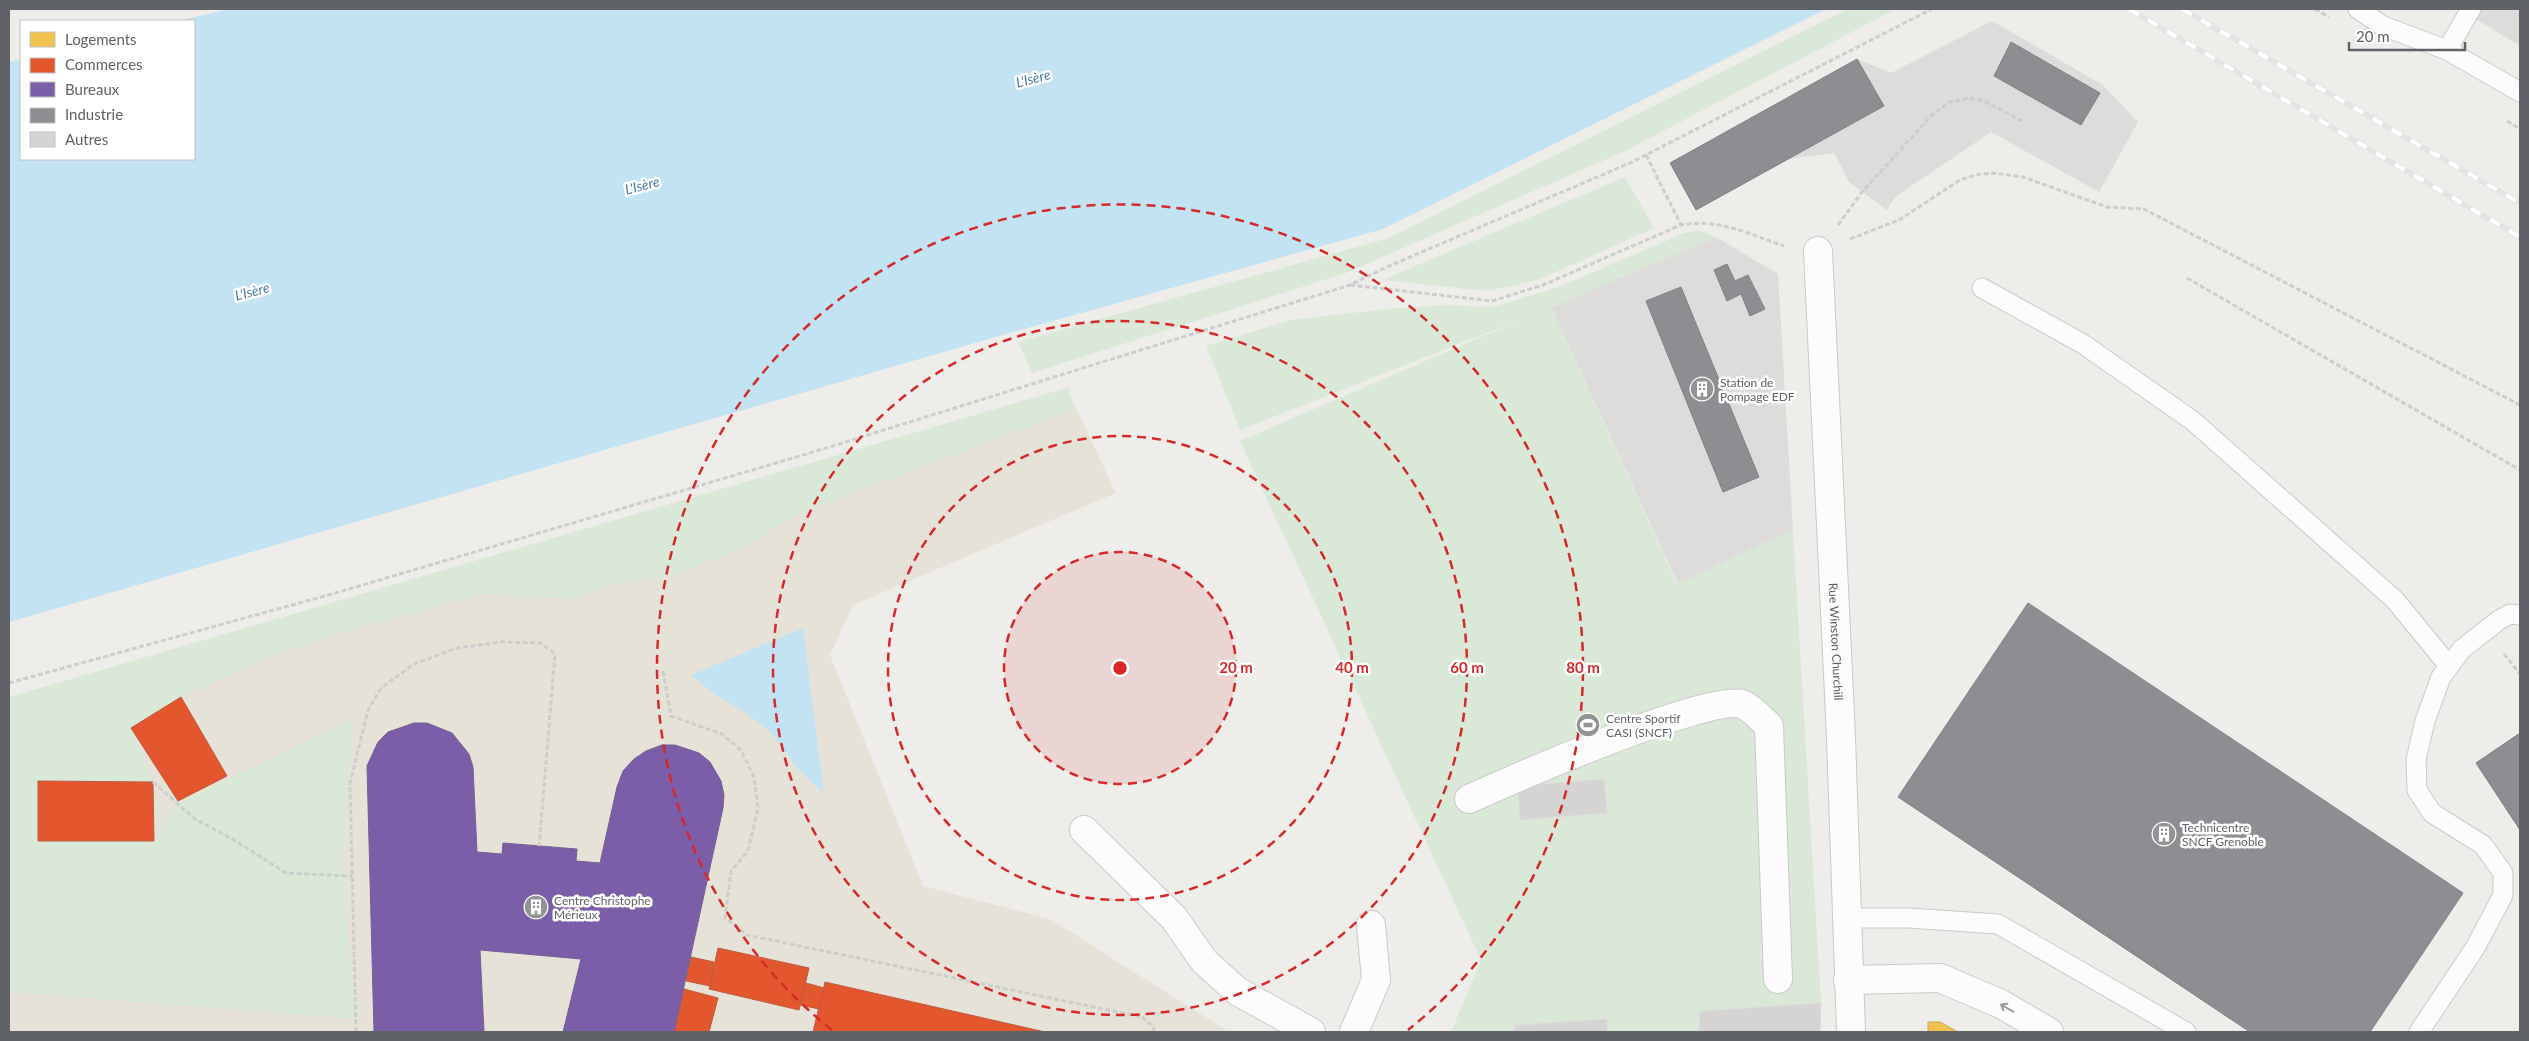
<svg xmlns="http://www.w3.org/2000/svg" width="2529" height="1041" viewBox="0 0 2529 1041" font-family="Lato,sans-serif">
<rect width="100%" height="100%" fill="#eeedea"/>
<polygon fill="#e7e2d8" points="1069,393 1116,493 853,605 830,655 923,886 1050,919 1229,1032 9,1032 9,698"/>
<g fill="#dedcda">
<polygon points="2460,9 2520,9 2520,46"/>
<polygon points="1992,21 2103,85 2138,122 2099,192 1991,132 1895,197 1887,210 1849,182 1834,153 1789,159 1696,210 1670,163 1857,59 1891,73"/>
<polygon points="1716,237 1778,274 1793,530 1678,584 1551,307"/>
</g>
<g fill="#dae9d7">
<polygon points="1848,9 1896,9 1623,152 1346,273 1032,373 1018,342 1389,238"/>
<polygon points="1625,177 1654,228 1538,280 1488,291 1382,280"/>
<polygon points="1698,230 1716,237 1551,307 1677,584 1793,530 1821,1003 1821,1032 1451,1032 1481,960 1240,441 1527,317 1240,430 1206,346 1291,320 1386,309 1445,305 1492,307 1561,286 1682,234"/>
<polygon points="1070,387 1069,393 1076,409 805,511 741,548 681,573 610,585 574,599 483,594 333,635 255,663 181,697 131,728 153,782 39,781 154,841 178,804 354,717 342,865 356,1019 9,992 9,697"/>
</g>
<g fill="#c2e3f4">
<polygon points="230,9 1826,9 1383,229 1013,332 9,622 9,62 21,59 21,159 194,159 194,21 177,21"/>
<polygon points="803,628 824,793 799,770 771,732 743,711 714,694 691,675"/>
</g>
<polygon fill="#f2c14e" stroke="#c6a556" points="1928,1022 1940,1022 1958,1032 1928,1032"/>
<g fill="#e4572e" stroke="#bc5b3f">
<polygon points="181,697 227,776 178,801 131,728"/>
<polygon points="38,781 153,782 154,841 38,841"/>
<polygon points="718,948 809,968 799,1010 709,989"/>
<polygon points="691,957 714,962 710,986 686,981"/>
<polygon points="825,982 1045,1032 813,1032"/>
<polygon points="806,983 824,988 819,1009 800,1005"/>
<polygon points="684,989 718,998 709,1032 674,1032"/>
</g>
<polygon fill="#7b5ea7" stroke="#736094" points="414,723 427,723 452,733 469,754 473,767 477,852 502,854 503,843 577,849 576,861 600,863 617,787 623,771 634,759 646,751 662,745 675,745 699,753 710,762 721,781 724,795 723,808 674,1032 563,1032 581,959 480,950 484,1032 374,1032 367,766 378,742 388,732"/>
<g fill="#8d8d92" stroke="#7f8085">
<polygon points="2011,42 2100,93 2081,125 1994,76"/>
<polygon points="1857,59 1884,106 1696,210 1670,163"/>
<polygon points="1727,264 1735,281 1748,275 1765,309 1750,316 1741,294 1727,301 1714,270"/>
<polygon points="1681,287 1759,477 1723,492 1646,301"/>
<polygon points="2028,603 2463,893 2370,1032 2250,1032 1898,797"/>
<polygon points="2520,733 2520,830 2476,763"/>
</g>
<g fill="#d5d4d3" stroke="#dddcd9">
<polygon points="1604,779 1607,813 1520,820 1518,786"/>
<polygon points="1821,1003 1820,1032 1699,1032 1700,1011"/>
<polygon points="1607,1019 1607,1032 1513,1032 1516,1025"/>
</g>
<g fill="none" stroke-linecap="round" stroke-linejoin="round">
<g stroke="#c9c9c9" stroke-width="21">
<g id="lane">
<polyline points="2358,9 2383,26 2447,50 2520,92"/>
<polyline points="2447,50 2471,9"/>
<polyline points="1982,288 2083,344 2193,421 2395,600 2449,666"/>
<polyline points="1845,918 1909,918 1998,924 2186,1032"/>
<polyline points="2419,1032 2475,948 2503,895 2503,873 2483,845 2432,813 2417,790 2416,760 2425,721 2441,677 2462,649 2499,620 2510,614 2520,615"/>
</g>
</g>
<g stroke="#c9c9c9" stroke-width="30">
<g id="street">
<path id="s1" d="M1818,251L1841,737L1851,1032"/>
<path d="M1469,799C1511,780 1707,694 1742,704C1752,708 1761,719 1769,726L1778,979"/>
<polyline points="1084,830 1174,918 1204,961 1237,991 1311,1032"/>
<polyline points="1848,980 1940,978 2001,1004 2049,1032"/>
<polyline points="1354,1032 1376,980 1371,925"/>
</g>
</g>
<g stroke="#cacecc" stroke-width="3" stroke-dasharray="5 2.5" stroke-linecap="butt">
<polyline points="2315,9 2329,17"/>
<polyline points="2507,121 2520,129"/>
<polyline points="1646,155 1681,225"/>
<polyline points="1838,225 1862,192 1933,114 1950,102 1970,98 1984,101 2024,122"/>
<polyline points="1850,239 1899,220 1960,180 1975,175 1994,173 2023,177 2107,207 2144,209 2520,405"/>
<polyline points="2187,278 2520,470"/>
<path d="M1350,285L1492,301L1543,285L1681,225C1720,218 1748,234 1784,246"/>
<polyline points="2504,654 2520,674"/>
<polyline points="663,671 671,716 722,734 741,750 754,777 758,808 748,851 731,871 725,918 747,935 1142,1017 1154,1027 1153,1032"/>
<polyline points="9,683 332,594 810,453 1350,285 1389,266 1630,163 1932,9"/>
<polyline points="153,782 195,819 234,840 286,873 352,876"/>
<polyline points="356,1032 350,783 368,710 381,688 414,664 457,648 501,642 541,643 555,654 539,846"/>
</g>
<use href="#lane" stroke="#fcfcfc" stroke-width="19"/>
<use href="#street" stroke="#fcfcfc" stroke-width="28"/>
<g stroke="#e3e4e3" stroke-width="5.5">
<g id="rail">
<polyline points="2129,9 2520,237"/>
<polyline points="2182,9 2520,203"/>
</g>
</g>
<use href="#rail" stroke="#fff" stroke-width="4" stroke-dasharray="11" stroke-linecap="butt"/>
</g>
<defs><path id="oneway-shaft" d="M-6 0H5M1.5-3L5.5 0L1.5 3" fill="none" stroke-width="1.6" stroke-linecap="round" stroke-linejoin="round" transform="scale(1.25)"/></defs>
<use stroke="#96999b" href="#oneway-shaft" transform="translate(2007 1008) rotate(-150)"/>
<circle cx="1120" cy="668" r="116" fill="#d62828" fill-opacity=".12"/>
<g fill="none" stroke="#d62828" stroke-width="2.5" stroke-dasharray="9 6">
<circle cx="1120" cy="668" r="116"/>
<circle cx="1120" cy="668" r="232"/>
<circle cx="1120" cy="668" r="347"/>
<path d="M832 1030A463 463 0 1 1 1408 1030"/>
</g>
<defs>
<g id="building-disc" transform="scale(1.25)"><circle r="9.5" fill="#919395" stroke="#fff"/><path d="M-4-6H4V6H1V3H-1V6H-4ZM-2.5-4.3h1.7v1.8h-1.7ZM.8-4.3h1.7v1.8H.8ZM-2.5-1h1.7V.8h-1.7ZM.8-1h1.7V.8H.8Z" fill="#fff"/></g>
<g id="stadium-disc" transform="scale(1.25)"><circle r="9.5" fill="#919395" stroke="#fff"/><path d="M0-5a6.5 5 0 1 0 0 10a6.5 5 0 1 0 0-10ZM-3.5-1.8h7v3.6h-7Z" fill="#fff"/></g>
</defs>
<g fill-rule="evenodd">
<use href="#building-disc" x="1702" y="389"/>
<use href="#stadium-disc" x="1588" y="725"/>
<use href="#building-disc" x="2164" y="834"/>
<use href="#building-disc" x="536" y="907"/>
</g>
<g text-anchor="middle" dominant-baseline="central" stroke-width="5" stroke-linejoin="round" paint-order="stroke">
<g font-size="12" fill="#5f6367" stroke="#fff" text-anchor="start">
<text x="1720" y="382">Station de<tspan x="1720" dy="14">Pompage EDF</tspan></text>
<text x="1606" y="718">Centre Sportif<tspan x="1606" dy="14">CASI (SNCF)</tspan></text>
<text x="2182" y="827">Technicentre<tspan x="2182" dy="14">SNCF Grenoble</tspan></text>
<text x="554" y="900">Centre Christophe<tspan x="554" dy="14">Mérieux</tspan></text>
</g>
<g font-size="12" fill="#5f6367" stroke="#fff">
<text stroke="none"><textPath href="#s1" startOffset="391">Rue Winston Churchill</textPath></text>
</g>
<g font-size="14" font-style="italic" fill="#487ba2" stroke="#fff">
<text transform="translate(1033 78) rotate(-15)">L'Isère</text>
<text transform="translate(642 185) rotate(-15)">L'Isère</text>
<text transform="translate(252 291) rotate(-15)">L'Isère</text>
</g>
</g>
<circle cx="1120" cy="668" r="8" fill="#d62828" stroke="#fff" stroke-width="2.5"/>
<g font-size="15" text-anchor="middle" font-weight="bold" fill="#d62828" stroke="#fff" stroke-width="5" stroke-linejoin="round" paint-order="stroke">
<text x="1236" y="673">20 m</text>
<text x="1352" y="673">40 m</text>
<text x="1467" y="673">60 m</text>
<text x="1583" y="673">80 m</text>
</g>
<rect width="2529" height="1041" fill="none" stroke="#5f6367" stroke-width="20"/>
<rect x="20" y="20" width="175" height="140" fill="#ffffff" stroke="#bfc1c2"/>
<rect x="30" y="32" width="25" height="15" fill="#f2c14e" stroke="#bfc1c2"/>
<text x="65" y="45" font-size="15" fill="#5f6367">Logements</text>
<rect x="30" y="58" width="25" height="15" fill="#e4572e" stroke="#bfc1c2"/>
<text x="65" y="70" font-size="15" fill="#5f6367">Commerces</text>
<rect x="30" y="82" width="25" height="15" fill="#7b5ea7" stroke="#bfc1c2"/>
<text x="65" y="95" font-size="15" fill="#5f6367">Bureaux</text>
<rect x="30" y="108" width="25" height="15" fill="#8d8d92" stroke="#bfc1c2"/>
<text x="65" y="120" font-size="15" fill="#5f6367">Industrie</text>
<rect x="30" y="132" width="25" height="15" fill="#d5d4d3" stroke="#bfc1c2"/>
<text x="65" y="145" font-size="15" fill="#5f6367">Autres</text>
<path d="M2349 42v8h116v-8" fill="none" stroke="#5f6367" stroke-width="2.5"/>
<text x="2356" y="42" font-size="15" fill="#5f6367" stroke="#ffffff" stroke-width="4" paint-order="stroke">20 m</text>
</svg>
